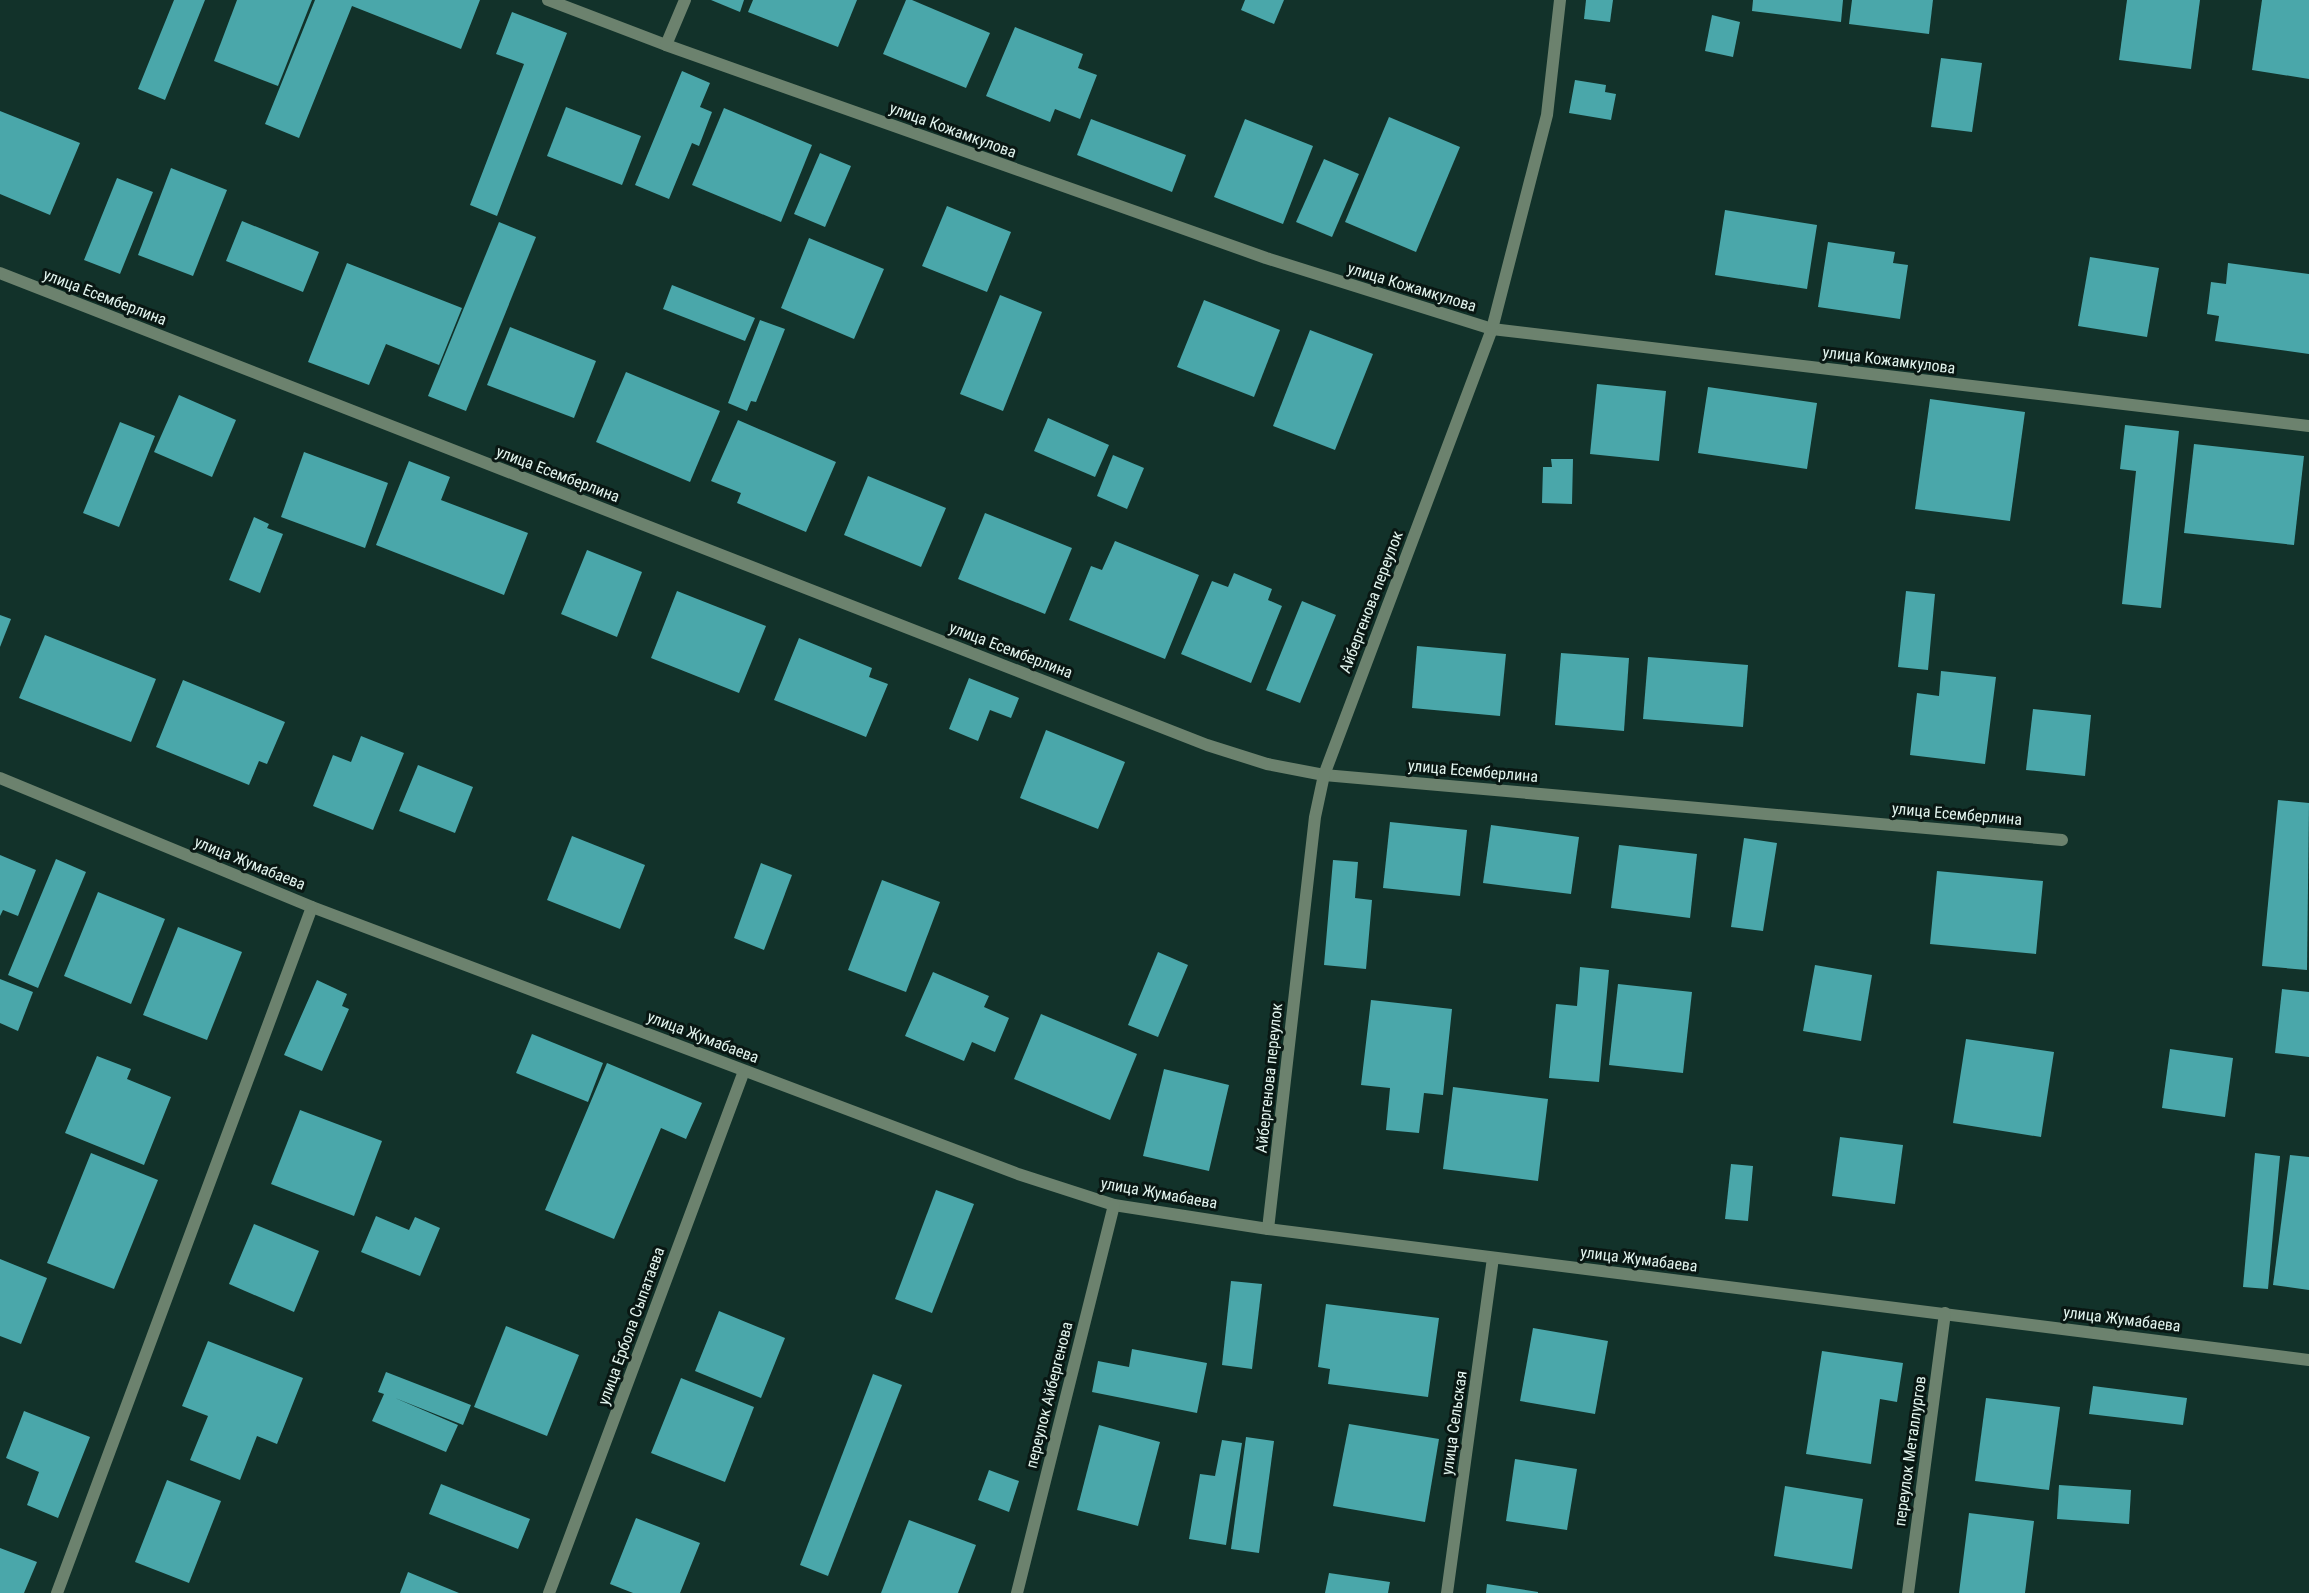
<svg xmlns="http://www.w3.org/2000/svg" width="2309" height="1593" viewBox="0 0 2309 1593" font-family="'Roboto Condensed',sans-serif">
<rect width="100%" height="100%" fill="#12322a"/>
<g fill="#4aa7aa">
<polygon points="174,0 205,0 165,100 138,89"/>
<polygon points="237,0 312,0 278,86 214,61"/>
<polygon points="315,0 480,0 461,49 352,6 299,138 265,124"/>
<polygon points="711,0 744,0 740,12"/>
<polygon points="753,0 857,0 838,47 748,12"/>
<polygon points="906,0 912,0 990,33 966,88 883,54"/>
<polygon points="1245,0 1284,0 1274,24 1241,10"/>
<polygon points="1586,0 1613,0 1610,22 1584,19"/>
<polygon points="1753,0 1843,0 1841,22 1752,11"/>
<polygon points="1852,0 1933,0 1929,34 1849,24"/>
<polygon points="2127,0 2200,0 2191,69 2119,60"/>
<polygon points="2262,0 2309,0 2309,79 2252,70"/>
<polygon points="512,12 567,33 497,216 470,205 524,64 496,54"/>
<polygon points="1712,15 1740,22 1733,57 1705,51"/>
<polygon points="1015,27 1083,54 1078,68 1097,75 1080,119 1055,109 1050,122 986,96"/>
<polygon points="1941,58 1982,63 1972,132 1931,127"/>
<polygon points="682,71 710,83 700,107 712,112 699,146 692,143 669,199 635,185"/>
<polygon points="1575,80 1606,85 1605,92 1616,94 1611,120 1569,113"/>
<polygon points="566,107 641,136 622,185 547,156"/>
<polygon points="724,108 812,145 781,222 692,185"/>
<polygon points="0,111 80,143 50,215 0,194"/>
<polygon points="1389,117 1460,147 1416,252 1345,222"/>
<polygon points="1091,119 1186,155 1172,192 1077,155"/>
<polygon points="1245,119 1313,146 1283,224 1214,197"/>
<polygon points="820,153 851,166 825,227 794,214"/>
<polygon points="1324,159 1359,174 1332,237 1296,222"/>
<polygon points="171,168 227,190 193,276 138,255"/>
<polygon points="117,178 153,192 120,274 84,260"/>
<polygon points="947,206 1011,232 987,292 922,266"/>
<polygon points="1725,210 1817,225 1807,289 1715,275"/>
<polygon points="242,221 319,252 303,292 226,261"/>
<polygon points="499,222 536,237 466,411 428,396"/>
<polygon points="809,238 884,269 854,339 781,308"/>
<polygon points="1828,242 1895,252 1893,263 1908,265 1900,319 1818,307"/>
<polygon points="2090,257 2159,268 2147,337 2078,326"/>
<polygon points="347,263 462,308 439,365 386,344 369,385 308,362"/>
<polygon points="2228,263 2309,274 2309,354 2215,341 2219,316 2207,314 2211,282 2226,284"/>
<polygon points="672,285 755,318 745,341 663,309"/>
<polygon points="1000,295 1042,312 1003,411 960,394"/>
<polygon points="1204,300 1280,330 1254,397 1177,367"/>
<polygon points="760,320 785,329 756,402 751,401 747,411 728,403"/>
<polygon points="510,327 596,361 574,418 487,385"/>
<polygon points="1310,330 1373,354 1335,450 1273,426"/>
<polygon points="626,372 720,411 690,482 596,442"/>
<polygon points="1597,384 1666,391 1659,461 1590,454"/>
<polygon points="1708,387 1817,403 1807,469 1698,453"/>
<polygon points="179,395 236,420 212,477 154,452"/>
<polygon points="1930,399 2025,412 2010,521 1915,509"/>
<polygon points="1048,418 1109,445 1095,477 1034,451"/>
<polygon points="738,420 836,462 806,532 737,503 741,493 711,481"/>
<polygon points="120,422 155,436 119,527 83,513"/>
<polygon points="2125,425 2179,431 2161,608 2122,604 2136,471 2120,469"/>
<polygon points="2194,444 2304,456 2294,545 2184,533"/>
<polygon points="304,452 388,483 365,548 281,517"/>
<polygon points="1113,455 1144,468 1127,509 1097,496"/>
<polygon points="1551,459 1573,459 1572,504 1542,503 1543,467 1552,467"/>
<polygon points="409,461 450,477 441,500 528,533 504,595 376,545"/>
<polygon points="868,476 946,508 921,567 844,535"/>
<polygon points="985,513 1072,548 1045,614 958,579"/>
<polygon points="254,517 269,524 267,528 283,534 260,593 229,580"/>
<polygon points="1115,541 1199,575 1165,659 1069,620 1091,566 1102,570"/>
<polygon points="587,550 642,572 617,637 561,614"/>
<polygon points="1234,573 1272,589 1268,600 1282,606 1251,683 1181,654 1212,581 1228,587"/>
<polygon points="677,591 766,626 739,693 651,658"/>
<polygon points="1906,591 1935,594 1928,670 1898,667"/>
<polygon points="1302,601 1336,615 1300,703 1266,690"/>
<polygon points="0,615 11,619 0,647"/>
<polygon points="45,635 156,679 131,742 19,698"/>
<polygon points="799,638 872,668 869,677 888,684 866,737 774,700"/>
<polygon points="1417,646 1506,654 1500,716 1412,708"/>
<polygon points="1561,653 1629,658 1624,731 1555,725"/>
<polygon points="1648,657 1748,665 1743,727 1643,719"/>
<polygon points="1941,671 1996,677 1985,764 1910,755 1917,693 1939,696"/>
<polygon points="969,678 1019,698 1011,718 990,710 978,741 949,729"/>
<polygon points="183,680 285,722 267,764 259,761 249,785 156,747"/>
<polygon points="2033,709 2091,715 2085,776 2026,770"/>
<polygon points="1046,730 1125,762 1098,829 1020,798"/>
<polygon points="361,736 404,753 373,830 313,806 333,755 351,762"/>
<polygon points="418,765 473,787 455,833 399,811"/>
<polygon points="2278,800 2309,803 2307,970 2262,966"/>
<polygon points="1390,822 1467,830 1460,896 1383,888"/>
<polygon points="1491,825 1579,837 1571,894 1483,883"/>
<polygon points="572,836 645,865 620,929 547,900"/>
<polygon points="1744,838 1777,843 1763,931 1731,927"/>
<polygon points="1619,845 1697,854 1690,918 1611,908"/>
<polygon points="0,855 36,870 18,916 3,910 0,916"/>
<polygon points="56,859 86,872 38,988 8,975"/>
<polygon points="1333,860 1358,862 1355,898 1372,900 1366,969 1324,965"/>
<polygon points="761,863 792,875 764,950 734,938"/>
<polygon points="1937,871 2043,881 2036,954 1930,944"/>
<polygon points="882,880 940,902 906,992 848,970"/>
<polygon points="98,892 165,919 131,1004 64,976"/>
<polygon points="178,927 242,952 207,1040 143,1015"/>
<polygon points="1158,952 1188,965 1158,1037 1128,1025"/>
<polygon points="1815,965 1872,975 1861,1041 1803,1031"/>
<polygon points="1580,967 1609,970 1599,1082 1549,1078 1556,1004 1577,1006"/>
<polygon points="933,972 989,996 984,1007 1009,1018 995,1052 972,1042 964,1061 905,1036"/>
<polygon points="0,979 33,992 18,1031 0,1023"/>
<polygon points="317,980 347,994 342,1006 349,1009 322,1071 284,1055"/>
<polygon points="1618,984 1692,992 1683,1073 1609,1065"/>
<polygon points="2282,989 2309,992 2309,1057 2275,1053"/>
<polygon points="1371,1000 1452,1009 1443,1095 1424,1093 1419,1133 1386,1130 1390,1088 1361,1085"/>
<polygon points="1041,1014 1137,1054 1110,1120 1014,1079"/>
<polygon points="532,1034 603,1063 588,1102 516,1073"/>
<polygon points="1966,1039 2054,1052 2041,1137 1953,1123"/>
<polygon points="2170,1049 2233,1058 2225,1117 2162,1108"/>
<polygon points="97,1056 131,1069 127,1079 171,1097 144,1165 65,1133"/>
<polygon points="607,1063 702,1103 686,1139 661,1128 614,1239 545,1210"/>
<polygon points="1164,1069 1229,1085 1209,1171 1143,1156"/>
<polygon points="1453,1087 1548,1099 1538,1181 1443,1169"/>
<polygon points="300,1110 382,1141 354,1216 271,1184"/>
<polygon points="1840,1137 1903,1145 1895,1204 1832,1196"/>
<polygon points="91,1153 158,1180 114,1289 47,1263"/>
<polygon points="2255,1153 2280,1156 2268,1289 2243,1287"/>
<polygon points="2290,1155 2309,1157 2309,1290 2273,1285"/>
<polygon points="1731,1164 1753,1166 1748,1221 1725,1219"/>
<polygon points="936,1190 974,1204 932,1313 895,1299"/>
<polygon points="376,1216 409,1230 415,1217 440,1228 420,1276 361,1252"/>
<polygon points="254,1224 319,1251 294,1312 229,1284"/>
<polygon points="0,1259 47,1278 21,1344 0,1336"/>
<polygon points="1231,1281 1262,1284 1252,1369 1222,1365"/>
<polygon points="1326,1304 1439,1318 1428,1397 1328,1384 1330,1369 1318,1367"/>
<polygon points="719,1311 785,1338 761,1398 695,1371"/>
<polygon points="506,1326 579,1355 547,1436 474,1407"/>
<polygon points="1533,1328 1608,1341 1595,1414 1520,1401"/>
<polygon points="208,1341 303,1378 277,1444 257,1436 240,1480 190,1460 208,1416 182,1406"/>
<polygon points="1132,1349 1207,1363 1197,1413 1092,1392 1098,1361 1129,1367"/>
<polygon points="1822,1351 1903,1363 1897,1402 1880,1399 1871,1464 1806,1454"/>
<polygon points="386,1372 471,1405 463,1425 395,1398 458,1425 446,1452 372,1421 384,1394 378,1392"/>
<polygon points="873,1374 902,1385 828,1576 800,1565"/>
<polygon points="681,1378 754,1407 725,1482 651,1453"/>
<polygon points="2093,1386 2187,1398 2183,1425 2089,1414"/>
<polygon points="1986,1398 2060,1407 2049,1490 1975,1481"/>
<polygon points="24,1411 90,1437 58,1518 27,1505 39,1472 6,1458"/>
<polygon points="1349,1424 1439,1439 1425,1522 1333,1506"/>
<polygon points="1099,1425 1160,1442 1138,1526 1077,1510"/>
<polygon points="1246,1437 1274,1441 1259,1553 1231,1549"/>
<polygon points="1222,1440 1242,1443 1226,1545 1189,1539 1200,1474 1215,1476"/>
<polygon points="1515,1459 1577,1469 1567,1530 1506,1521"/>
<polygon points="989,1470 1019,1481 1009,1512 978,1500"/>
<polygon points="167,1480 221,1501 189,1583 135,1562"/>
<polygon points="441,1484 530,1519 518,1549 429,1514"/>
<polygon points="2059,1485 2131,1490 2129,1524 2057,1519"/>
<polygon points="1785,1486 1863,1499 1852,1569 1774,1556"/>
<polygon points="1969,1513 2034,1521 2025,1593 1959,1593"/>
<polygon points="636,1518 700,1543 680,1593 633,1593 610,1584"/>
<polygon points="909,1520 976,1545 958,1593 881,1593"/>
<polygon points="0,1548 37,1562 24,1593 0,1593"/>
<polygon points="408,1572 459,1593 400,1593"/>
<polygon points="1329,1573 1390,1582 1388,1593 1325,1593"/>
<polygon points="1487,1584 1538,1592 1538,1593 1486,1593"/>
</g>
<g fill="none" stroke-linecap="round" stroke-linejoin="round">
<g stroke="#6c826e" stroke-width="12">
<polyline points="548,0 666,45 1266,258 1492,329 2309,426"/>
<polyline points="666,45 685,0"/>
<polyline points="0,273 1207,745 1267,764 1324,775 2062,840"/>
<polyline points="0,778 312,907 1018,1174 1114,1205 1268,1229 2309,1360"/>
<polyline points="1268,1229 1315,817 1324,775 1492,329 1547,115 1560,0"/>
<polyline points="57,1593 312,907"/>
<polyline points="549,1593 744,1071"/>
<polyline points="1017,1593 1114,1205"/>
<polyline points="1447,1593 1493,1258"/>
<polyline points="1908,1593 1945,1313"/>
</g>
</g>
<g text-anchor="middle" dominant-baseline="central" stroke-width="6" stroke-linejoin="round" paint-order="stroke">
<g font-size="16" fill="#e2f4ee" stroke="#091713">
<text transform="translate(953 130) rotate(20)">улица Кожамкулова</text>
<text transform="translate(1412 287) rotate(17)">улица Кожамкулова</text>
<text transform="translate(105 297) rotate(21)">улица Есемберлина</text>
<text transform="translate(1889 360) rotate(7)">улица Кожамкулова</text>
<text transform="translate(558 474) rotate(21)">улица Есемберлина</text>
<text transform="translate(1371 602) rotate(-69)">Айбергенова переулок</text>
<text transform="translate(1011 650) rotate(21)">улица Есемберлина</text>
<text transform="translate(1473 771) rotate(5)">улица Есемберлина</text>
<text transform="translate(1957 814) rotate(5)">улица Есемберлина</text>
<text transform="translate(250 863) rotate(22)">улица Жумабаева</text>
<text transform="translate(703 1037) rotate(21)">улица Жумабаева</text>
<text transform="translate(1269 1078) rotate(-84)">Айбергенова переулок</text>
<text transform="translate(1159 1193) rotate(10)">улица Жумабаева</text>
<text transform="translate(1639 1259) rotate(7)">улица Жумабаева</text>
<text transform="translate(2122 1319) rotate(7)">улица Жумабаева</text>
<text transform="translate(631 1326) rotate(-70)">улица Ербола Сыпатаева</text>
<text transform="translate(1049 1395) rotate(-76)">переулок Айбергенова</text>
<text transform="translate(1454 1423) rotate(-82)">улица Сельская</text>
<text transform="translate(1910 1451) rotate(-82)">переулок Металлургов</text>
</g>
</g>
</svg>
